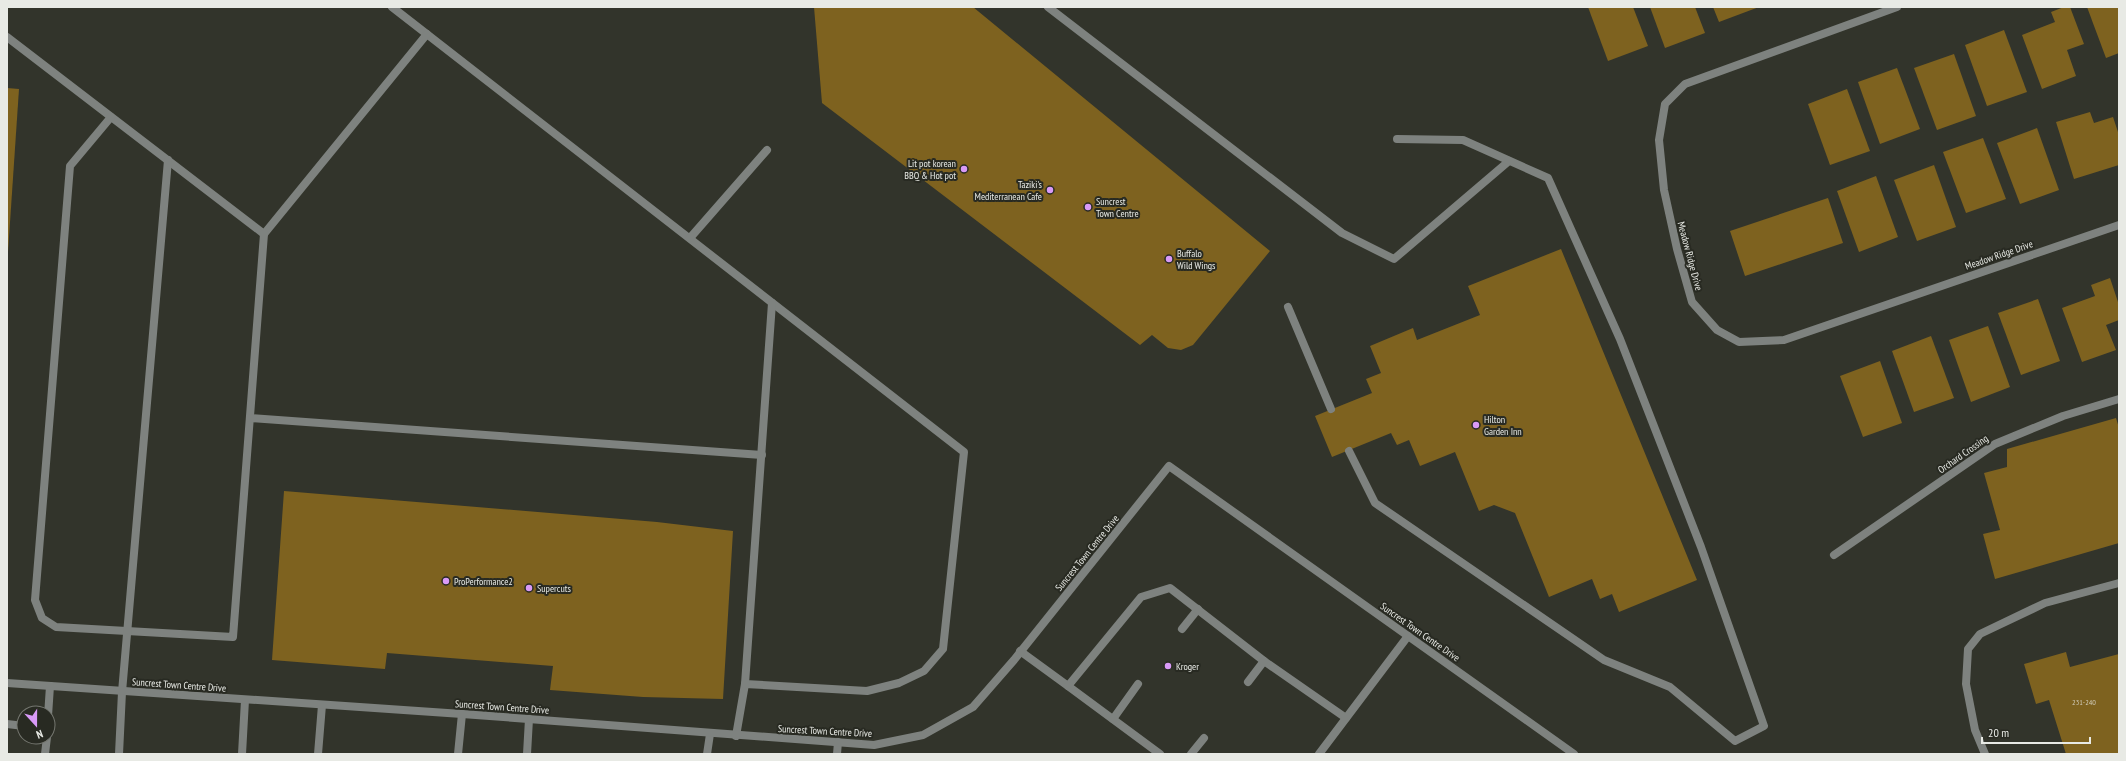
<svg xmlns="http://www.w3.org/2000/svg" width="2126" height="761" viewBox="0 0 2126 761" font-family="'PT Sans Narrow',sans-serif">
<rect width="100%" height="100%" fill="#32342b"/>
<g fill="#7e621f">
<polygon points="814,7 973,7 1270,251 1193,345 1181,350 1168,348 1152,335 1140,345 822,103"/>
<polygon points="1588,7 1633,7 1648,46 1608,61"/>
<polygon points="1650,7 1695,7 1705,33 1665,48"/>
<polygon points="1713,7 1759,7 1719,22"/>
<polygon points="2064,7 2070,7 2084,44 2067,50 2076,76 2042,89 2022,35 2055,22 2051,12"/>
<polygon points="2087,7 2119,7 2119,53 2106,58"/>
<polygon points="2004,30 2027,92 1987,106 1965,45"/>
<polygon points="1954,54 1976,116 1937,130 1914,68"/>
<polygon points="1897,68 1920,129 1880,144 1858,82"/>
<polygon points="7,88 19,89 8,252 7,252"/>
<polygon points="1847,89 1870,151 1830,165 1808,104"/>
<polygon points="2090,112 2094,123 2113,117 2119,135 2119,165 2074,179 2056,122"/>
<polygon points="2037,128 2059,190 2020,204 1997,143"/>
<polygon points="1983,138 2006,199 1966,213 1943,152"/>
<polygon points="1934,165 1956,227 1917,241 1894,180"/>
<polygon points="1876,176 1898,237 1859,252 1837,191"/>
<polygon points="1828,198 1843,243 1745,276 1730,231"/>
<polygon points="1561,249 1697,580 1619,612 1612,594 1600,599 1592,579 1549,597 1515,513 1494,505 1479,511 1455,452 1420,466 1409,440 1397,445 1391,433 1332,457 1315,416 1372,393 1366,379 1381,373 1370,346 1413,328 1417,340 1480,315 1468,286"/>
<polygon points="2110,278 2119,305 2119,320 2106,325 2116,350 2082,362 2062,308 2095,296 2091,285"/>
<polygon points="2038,299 2060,361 2021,375 1998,313"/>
<polygon points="1988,326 2010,387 1971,402 1949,340"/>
<polygon points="1931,336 1954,398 1914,412 1892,351"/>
<polygon points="1880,361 1902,423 1863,437 1840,376"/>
<polygon points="2116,418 2119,428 2119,543 1995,579 1983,534 2000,530 1984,473 2007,467 2007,449"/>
<polygon points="284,491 657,522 733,531 723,699 643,697 550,690 553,666 387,653 385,669 272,660"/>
<polygon points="2066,652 2070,667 2119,654 2119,754 2066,754 2049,700 2036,704 2024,664"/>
</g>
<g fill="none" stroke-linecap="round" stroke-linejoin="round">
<g stroke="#7e827f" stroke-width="8">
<polyline points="392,7 964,452 943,649 924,671 899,683 867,691 745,684 736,736"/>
<polyline points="1048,7 1342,233 1394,259 1509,161"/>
<polyline points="7,37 264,234 427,34"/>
<polyline points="111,117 70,166 35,600 42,618 56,627 233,637 264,234"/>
<polyline points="690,238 767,150"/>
<polyline points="1288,307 1331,409"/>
<polyline points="250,418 762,455"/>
<polyline points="1349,451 1375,503 1604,660 1670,687 1735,741 1764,726 1701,547 1620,339 1548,178 1463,140 1397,139"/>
<polyline points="1182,629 1198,609"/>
<polyline points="1020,651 1068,686 1141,597 1170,588 1264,661 1346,718"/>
<polyline points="1248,682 1264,661"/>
<polyline points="745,684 772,303"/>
<polyline points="1068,686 1160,754"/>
<polyline points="48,716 50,686"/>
<polyline points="1113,719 1138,684"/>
<polyline points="7,724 24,726"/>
<polyline points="45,754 47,737"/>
<polyline points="119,754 122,692 168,160"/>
<polyline points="242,754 245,700"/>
<polyline points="318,754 322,705"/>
<polyline points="458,754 462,714"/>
<polyline points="527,754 529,719"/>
<polyline points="707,754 710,734"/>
<polyline points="837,754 838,742"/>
<polyline points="1191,754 1204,738"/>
<polyline points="1319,754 1408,636"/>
</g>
<g stroke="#7e827f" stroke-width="8">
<polyline points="1897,7 1685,84 1665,104 1659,140 1664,190 1677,249 1692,302 1717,330 1739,342 1784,340 2119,225"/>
<polyline points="1834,555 1995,444 2063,416 2119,399"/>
<polyline points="7,683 462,714 874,745 923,735 973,707 1014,660 1169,466 1574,754"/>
<polyline points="1985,754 1975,730 1966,684 1968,649 1980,634 2045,603 2119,583"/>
</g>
</g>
<g fill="#d99af7" stroke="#282a22" stroke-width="1.5">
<circle cx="964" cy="169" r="4"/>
<circle cx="1050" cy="190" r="4"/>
<circle cx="1088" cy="207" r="4"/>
<circle cx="1169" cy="259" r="4"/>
<circle cx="1476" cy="425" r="4"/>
<circle cx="446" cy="581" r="4"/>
<circle cx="529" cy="588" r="4"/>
<circle cx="1168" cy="666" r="4"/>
</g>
<g text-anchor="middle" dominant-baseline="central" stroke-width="4" stroke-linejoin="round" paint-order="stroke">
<g font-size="8" fill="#cec8b4">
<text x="2084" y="702">231-240</text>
</g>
<g font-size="10" fill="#e8eae5" stroke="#282a22" text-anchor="start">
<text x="956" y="163" text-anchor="end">Lit pot korean<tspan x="956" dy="12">BBQ &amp; Hot pot</tspan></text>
<text x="1042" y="184" text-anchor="end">Taziki's<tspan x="1042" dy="12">Mediterranean Cafe</tspan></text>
<text x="1096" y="201">Suncrest<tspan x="1096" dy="12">Town Centre</tspan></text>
<text x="1177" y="253">Buffalo<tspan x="1177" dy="12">Wild Wings</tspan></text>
<text x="1484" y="419">Hilton<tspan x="1484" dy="12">Garden Inn</tspan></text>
<text x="454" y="581">ProPerformance2</text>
<text x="537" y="588">Supercuts</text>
<text x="1176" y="666">Kroger</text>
</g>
<g font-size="10" fill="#e8eae5" stroke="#282a22">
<text transform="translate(1999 255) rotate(-19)">Meadow Ridge Drive</text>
<text transform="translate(1690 256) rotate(75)">Meadow Ridge Drive</text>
<text transform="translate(1963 454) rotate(-35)">Orchard Crossing</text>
<text transform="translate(1087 553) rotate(-51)">Suncrest Town Centre Drive</text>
<text transform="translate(1420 632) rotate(35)">Suncrest Town Centre Drive</text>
<text transform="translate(179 685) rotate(4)">Suncrest Town Centre Drive</text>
<text transform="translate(502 707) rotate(4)">Suncrest Town Centre Drive</text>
<text transform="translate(825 731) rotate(3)">Suncrest Town Centre Drive</text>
</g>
</g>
<rect width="2126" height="761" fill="none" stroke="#e8eae5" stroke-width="16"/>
<g transform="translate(36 725) rotate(159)"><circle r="19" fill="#282a22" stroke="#757770"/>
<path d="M0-3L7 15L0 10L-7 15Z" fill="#d99af7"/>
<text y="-6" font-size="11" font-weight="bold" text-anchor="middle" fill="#e8eae5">N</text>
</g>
<path d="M1982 737v6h108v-6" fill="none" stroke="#e8eae5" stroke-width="2"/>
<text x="1988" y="737" font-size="12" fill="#e8eae5" stroke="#282a22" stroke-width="3" paint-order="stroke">20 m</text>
</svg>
